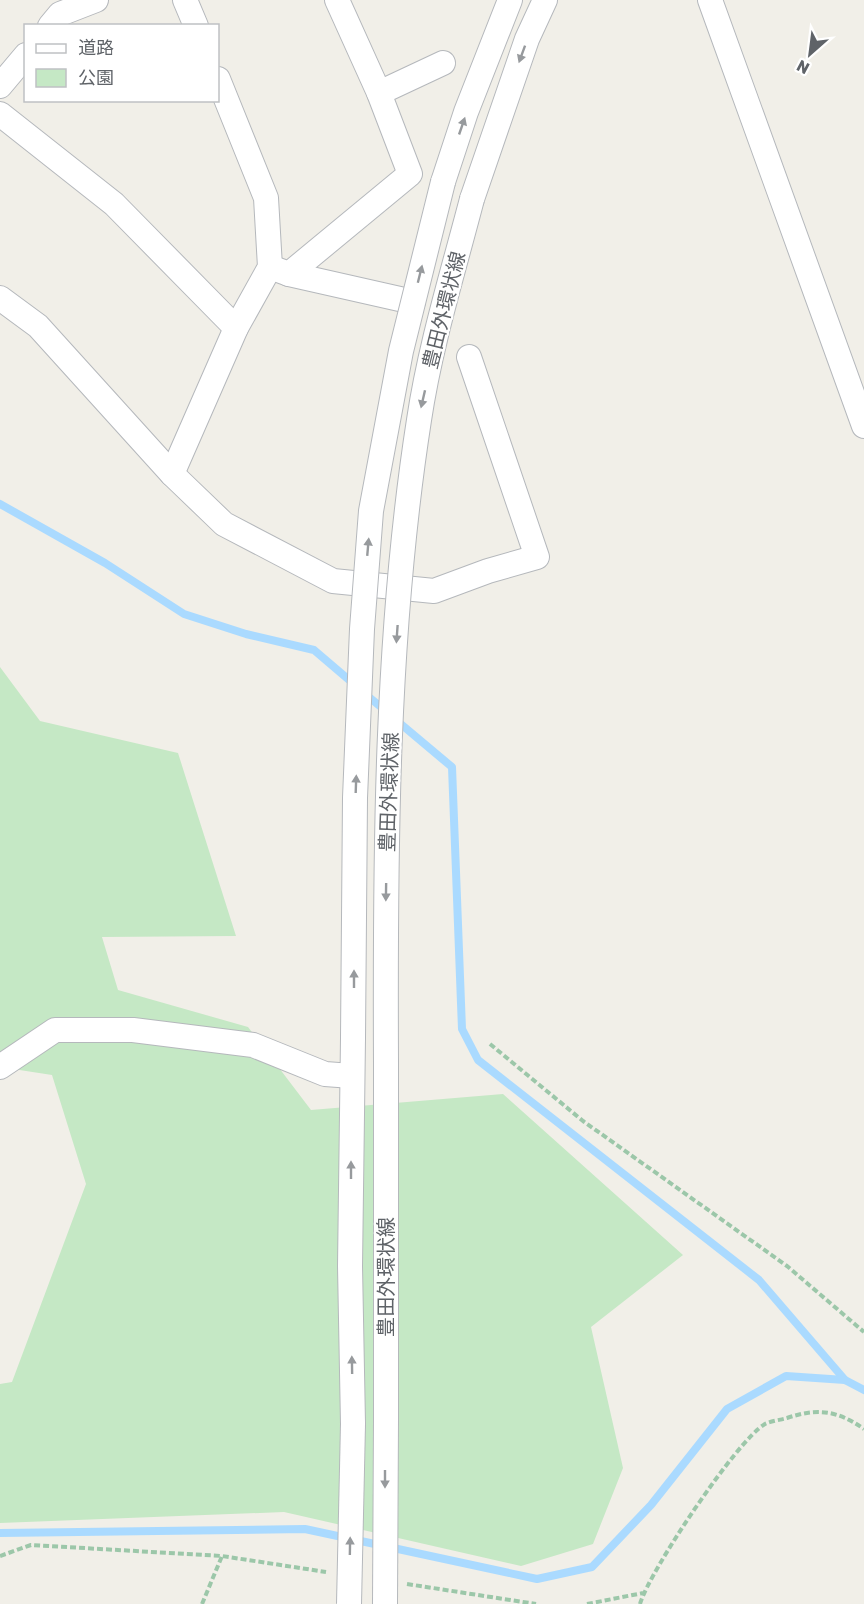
<svg xmlns="http://www.w3.org/2000/svg" width="864" height="1604" viewBox="0 0 864 1604" font-family="Rubik,'Noto Sans JP',sans-serif">
<rect width="100%" height="100%" fill="#f1efe8"/>
<polygon fill="#c5e8c5" points="0,667 40,721 178,753 236,936 102,937 118,990 248,1027 311,1110 503,1094 683,1255 591,1327 623,1468 593,1544 521,1566 284,1512 0,1523 0,1384 12,1382 86,1184 52,1075 0,1067"/>
<g fill="none" stroke-linecap="round" stroke-linejoin="round">
<g stroke="#aadaff" stroke-width="8">
<polyline points="0,504 105,563 184,614 246,634 314,650 355,685"/>
<polyline points="364,693 387,712"/>
<polyline points="396,720 452,767 462,1029 478,1060 759,1280 845,1380"/>
<polyline points="0,1533 305,1529 537,1579 592,1567 651,1505 727,1409 786,1376 845,1380 864,1390"/>
</g>
<g stroke="#b5b8bc" stroke-width="26">
<g id="minor">
<polyline points="185,0 196,26"/>
<polyline points="710,0 864,426"/>
<polyline points="50,26 60,14 96,0"/>
<polyline points="0,86 26,55"/>
<polyline points="379,93 443,63"/>
<polyline points="0,114 114,204 236,328"/>
<polyline points="443,182 466,112 510,0"/>
<polyline points="472,199 527,39 545,0"/>
<polyline points="270,267 289,274 410,174 379,93 337,0"/>
<polyline points="289,274 413,302"/>
<polyline points="0,298 38,326 172,474 224,524 333,581 434,591 488,571 537,557 469,357"/>
<polyline points="172,474 236,328 270,267 266,198 218,79"/>
<polyline points="386,1063 386,1420"/>
<polyline points="0,1067 55,1030 133,1030 253,1045 325,1074 352,1076"/>
<polyline points="353,1424 350,1266 353,1038"/>
</g>
</g>
<g stroke="#9cc7a9" stroke-width="4" stroke-dasharray="6 3" stroke-linecap="butt">
<polyline points="490,1044 583,1121 787,1266 864,1332"/>
<polyline points="0,1556 31,1545 222,1556 326,1572"/>
<polyline points="407,1584 536,1604"/>
<polyline points="202,1604 222,1556"/>
<polyline points="587,1604 643,1593"/>
<path d="M640,1604C649,1572 737,1440 765,1424C771,1421 780,1420 787,1418C817,1408 837,1410 864,1429"/>
</g>
<use href="#minor" stroke="#fff" stroke-width="24"/>
<g stroke="#b5b8bc" stroke-width="26" stroke-linecap="butt">
<g id="minor-bridge">
<polyline points="353,1038 355,798 362,629 371,511 401,351 443,182"/>
<path d="M386,1063C385,849 386,632 419,420C430,346 453,272 472,199"/>
<polyline points="349,1604 353,1424"/>
<polyline points="385,1604 386,1420"/>
</g>
</g>
<use href="#minor-bridge" stroke="#fff" stroke-width="24"/>
</g>
<defs><path id="oneway-solid" d="M-6-.8H1V-3.2L6.5 0L1 3.2V.8H-6Z" transform="scale(1.5)"/></defs>
<g fill="#979a9d">
<use href="#oneway-solid" transform="translate(522 54) rotate(110)"/>
<use href="#oneway-solid" transform="translate(462 126) rotate(-71)"/>
<use href="#oneway-solid" transform="translate(420 274) rotate(-76)"/>
<use href="#oneway-solid" transform="translate(423 399) rotate(103)"/>
<use href="#oneway-solid" transform="translate(368 547) rotate(-85)"/>
<use href="#oneway-solid" transform="translate(397 634) rotate(94)"/>
<use href="#oneway-solid" transform="translate(356 784) rotate(-88)"/>
<use href="#oneway-solid" transform="translate(386 892) rotate(91)"/>
<use href="#oneway-solid" transform="translate(354 979) rotate(-90)"/>
<use href="#oneway-solid" transform="translate(351 1170) rotate(-90)"/>
<use href="#oneway-solid" transform="translate(352 1365) rotate(-91)"/>
<use href="#oneway-solid" transform="translate(385 1479) rotate(90)"/>
<use href="#oneway-solid" transform="translate(350 1546) rotate(-89)"/>
</g>
<g text-anchor="middle" dominant-baseline="central" stroke-width="4.5" stroke-linejoin="round" paint-order="stroke">
<g font-size="20" fill="#5f6368" stroke="#fff">
<text transform="translate(444 310) rotate(-76)">豊田外環状線</text>
<text transform="translate(389 792) rotate(-88)">豊田外環状線</text>
<text transform="translate(386 1277) rotate(-90)">豊田外環状線</text>
</g>
</g>
<rect x="24" y="24" width="195" height="78" fill="#ffffff" stroke="#bfc1c3" stroke-width="1.5"/>
<rect x="36" y="44" width="30" height="9" fill="#ffffff" stroke="#bfc1c3" stroke-width="1.5"/>
<text x="78" y="54" font-size="18" fill="#5f6368">道路</text>
<rect x="36" y="69" width="30" height="18" fill="#c5e8c5" stroke="#bfc1c3" stroke-width="1.5"/>
<text x="78" y="84" font-size="18" fill="#5f6368">公園</text>
<g transform="translate(810 54) rotate(208)" stroke="#ffffff" stroke-width="4.5" paint-order="stroke">
<path d="M0-4.5L10 22L0 15L-10 22Z" fill="#5f6368"/>
<text y="-9" font-size="16" font-weight="bold" text-anchor="middle" fill="#5f6368">N</text>
</g>
</svg>
